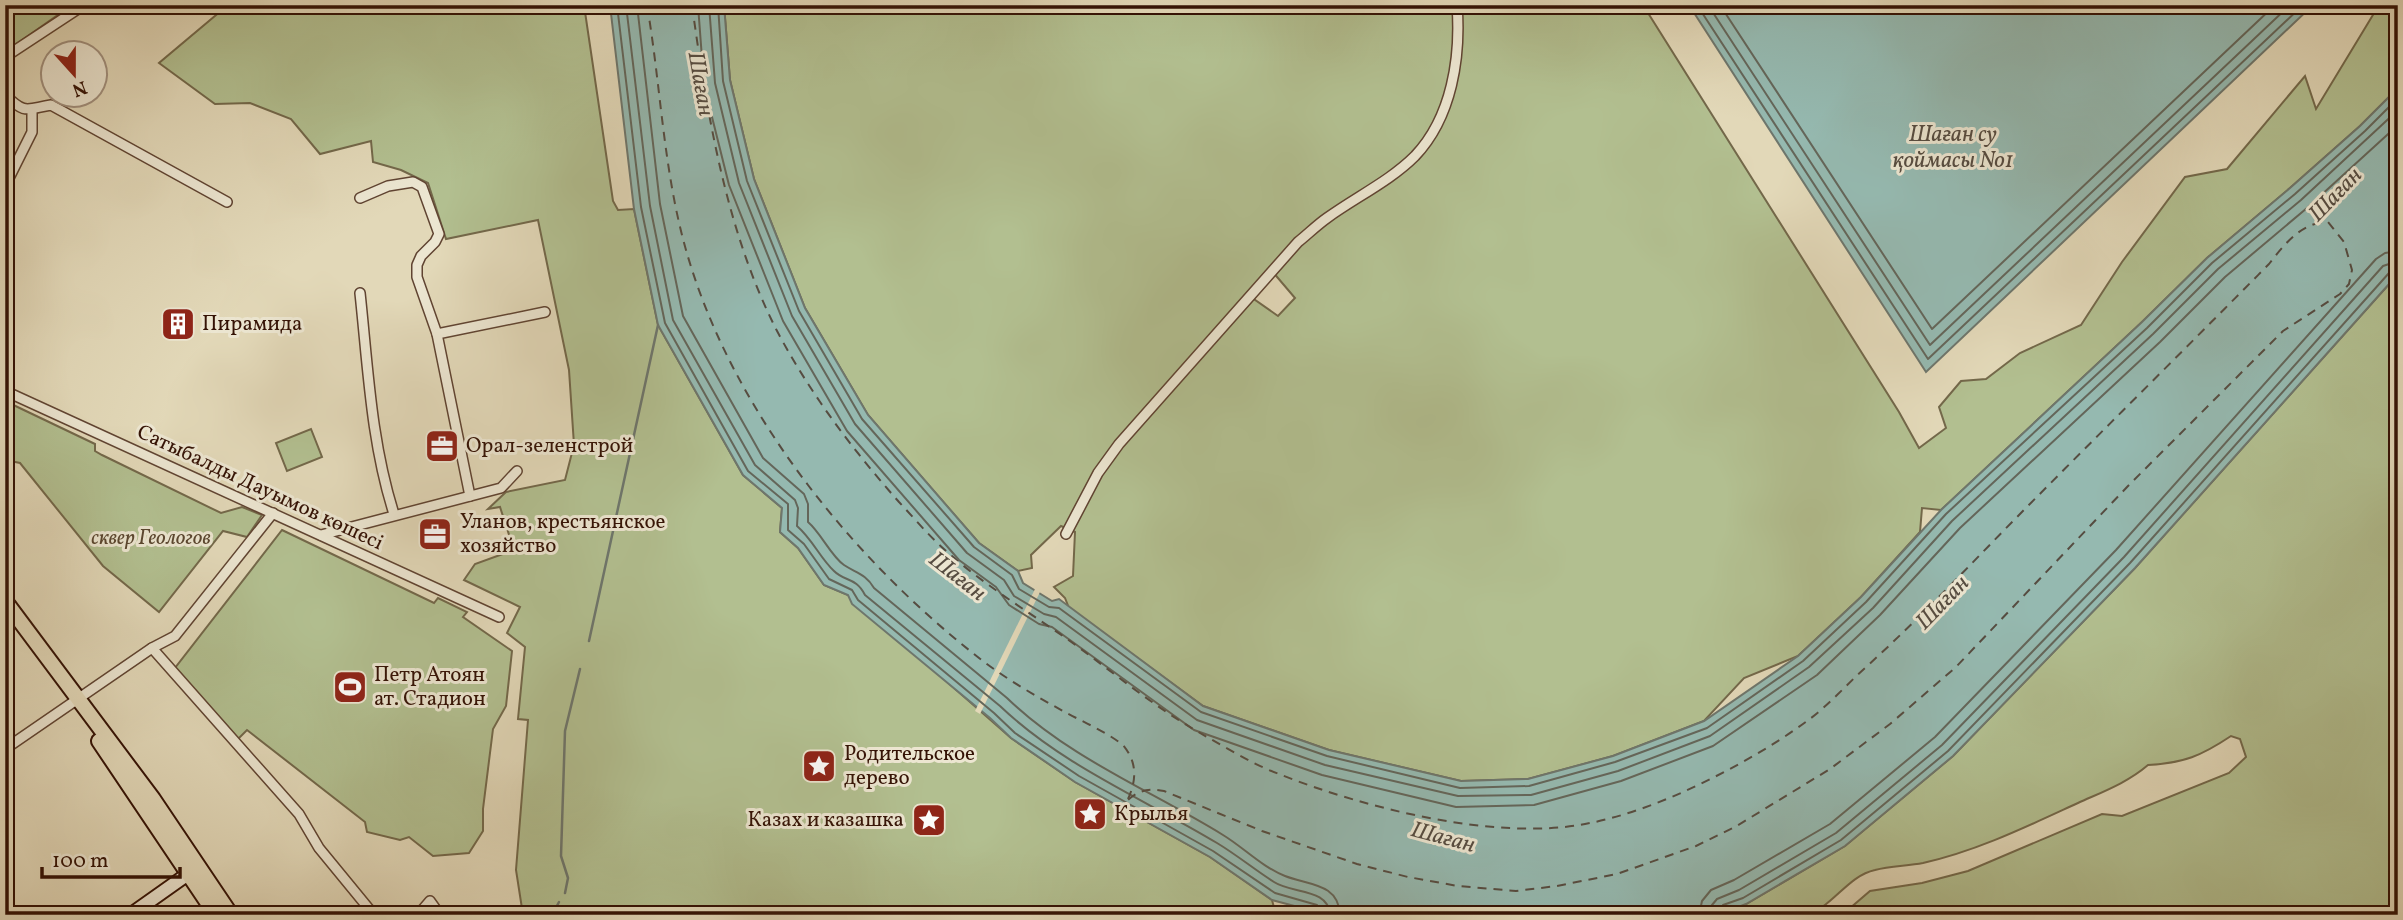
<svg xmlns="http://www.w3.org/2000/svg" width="2403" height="920" viewBox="0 0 2403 920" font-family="Vollkorn,serif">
<rect width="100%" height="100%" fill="#e2d8b8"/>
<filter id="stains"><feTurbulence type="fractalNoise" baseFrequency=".00286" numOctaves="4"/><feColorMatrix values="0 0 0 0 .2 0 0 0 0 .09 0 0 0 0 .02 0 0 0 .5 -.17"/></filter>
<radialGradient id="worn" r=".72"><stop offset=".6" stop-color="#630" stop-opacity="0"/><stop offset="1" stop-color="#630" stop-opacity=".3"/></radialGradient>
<g fill="#b2bf90" stroke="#73684a" stroke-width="2" fill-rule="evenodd">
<polygon points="5,5 72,5 5,52"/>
<polygon points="228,5 584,5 613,201 618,210 634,209 658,325 743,475 782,508 780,532 798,548 824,585 848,595 1011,738 1075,782 1210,857 1272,900 1276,915 523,915 516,870 528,720 518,719 525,647 507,633 520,607 464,580 475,564 514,550 500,507 488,509 506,492 565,480 574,445 569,370 538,220 446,239 428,183 401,170 373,162 371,141 320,154 291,119 250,103 215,104 159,63"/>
<path d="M724,5H1643L1899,412L1919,448L1946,428L1939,407L1961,381L1986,379L2020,353L2081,325L2122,262L2185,177L2227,169L2305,76L2316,109L2379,5H2398V88L2360,126L2290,188L2207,258L2142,322L1941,510L1922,508L1920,532L1861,597L1798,656L1744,678L1704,721L1613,756L1528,779L1461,781L1329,750L1203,706L1069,608L1065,598L1054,587L1073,576L1075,532L1061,526L1031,555L1032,568L1018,571L979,543L868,415L805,308L754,179L730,80ZM1272,271L1295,298L1278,316L1251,297Z"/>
<path d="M2398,274V915H1842L1870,891L1922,883L1968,871L2102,814L2122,816L2229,773L2246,757L2240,739L2231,736C2201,756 2184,763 2148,765C2127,783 2102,792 2078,803C2028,826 1977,851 1923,863C1907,866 1890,866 1875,870C1848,876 1835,904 1809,914C1795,919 1736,915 1718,915L1746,904L1845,846L1953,756L2135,568Z"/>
<polygon points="5,401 95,444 95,451 102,455 221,513 242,507 262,515 247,537 223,531 159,612 103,566 20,463 5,460"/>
<polygon points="311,429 322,457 287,471 276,443"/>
<polygon points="282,530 434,603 438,598 467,612 463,617 512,651 506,706 493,729 483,809 483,831 469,853 433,856 409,837 400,840 367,832 365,822 247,730 238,739 175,668"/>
</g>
<g fill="#95b9b0" stroke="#6e766c" stroke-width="2">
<polygon points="610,5 724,5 730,80 754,179 805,308 868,415 979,543 1018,571 1023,583 1052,601 1059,599 1203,706 1329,750 1461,781 1528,779 1613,756 1704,721 1798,656 1861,597 1941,510 2142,322 2207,258 2290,188 2360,126 2398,88 2398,274 2135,568 1953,756 1845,846 1746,904 1718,915 1328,915 1272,900 1210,857 1075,782 1011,738 990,718 852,604 848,595 824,585 798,548 780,532 782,508 743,475 658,325 634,209"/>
<polygon points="1689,5 2313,5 1926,372"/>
</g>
<polygon fill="#e2d8b8" points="1036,587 1041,590 980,714 975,711"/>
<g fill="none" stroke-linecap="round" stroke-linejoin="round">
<g stroke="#64665a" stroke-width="2">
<polyline points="617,5 641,207 665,323 748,471 788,504 788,530 804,544 829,579 852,590 858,600 994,713 1015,733 1079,776 1213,851 1275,893 1317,905 1321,915"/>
<path d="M626,5L650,206L673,320L755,465L795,500L798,508L797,526C813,540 820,558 834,571C845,582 856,577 865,595L1000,706C1063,766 1144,799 1217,843C1237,855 1255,870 1274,882C1292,894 1329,888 1330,915"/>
<path d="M637,5L660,204L683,316L763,458L804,494L808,504V522C821,533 831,556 844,565C856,573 866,574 874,588L1007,698C1069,758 1150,790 1223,835C1243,847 1262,867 1285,876C1308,885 1339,883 1340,915"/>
<polyline points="698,5 704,85 729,185 783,321 847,431 959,560 996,587 1009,605 1039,624 1052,627 1194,730 1322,775 1456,807 1534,805 1621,781 1713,746 1817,675 1880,615 1960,528 2160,342 2225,277 2307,208 2398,125"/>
<polyline points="709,5 715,83 739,183 792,316 855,424 967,553 1004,580 1014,596 1044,614 1056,617 1197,720 1325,765 1458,796 1531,795 1618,771 1710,736 1809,667 1873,608 1952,521 2153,334 2218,269 2301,200 2398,110"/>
<polyline points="718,5 723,81 747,181 799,311 862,419 974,547 1012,575 1019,589 1049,607 1059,608 1201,712 1327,756 1460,788 1529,786 1615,762 1707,728 1803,661 1866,602 1946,514 2147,328 2212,263 2295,194 2365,131 2398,98"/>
<polyline points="1697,5 1928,359 2303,5"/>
<polyline points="1708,5 1930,345 2290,5"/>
<polyline points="1720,5 1932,329 2275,5"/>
<polyline points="1699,915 1702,901 1711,890 1734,880 1830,824 1935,737 2116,550 2376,259 2385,253 2398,251"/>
<polyline points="1710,915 1712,905 1717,899 1739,890 1836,833 1942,745 2124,557 2383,266 2398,261"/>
<polyline points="1719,915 1723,905 1743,898 1841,840 1948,751 2130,563 2389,273 2398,270"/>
</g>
<g stroke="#6e766c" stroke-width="2.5">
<polyline points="589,641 658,325"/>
<polyline points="565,893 568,878 561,856 565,731 580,669"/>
<polyline points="552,915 559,902"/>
</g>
<g stroke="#564c41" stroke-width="2" stroke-dasharray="9 7" stroke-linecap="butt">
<path d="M647,5C660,81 663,160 682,235C723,398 844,551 974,654C1001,676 1032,694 1063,711C1083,722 1105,731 1123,745C1137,762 1137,779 1128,799"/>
<path d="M692,5C707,114 726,230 776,329C809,392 852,449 899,502C914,518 929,536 945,550C987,588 1036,616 1081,649C1120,678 1158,709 1200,733C1225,747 1252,764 1279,774C1364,808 1495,841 1585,824C1618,818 1651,806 1681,793C1725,773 1769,749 1807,721C1828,706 1846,685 1865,668C1918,620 1966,569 2016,518C2100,433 2185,349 2269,264C2284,245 2301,222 2328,222L2344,242L2352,270L2349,284L2340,294L2283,331L2128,486L1956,667L1890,724L1830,769L1735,827L1696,846L1617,874L1557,886L1516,891L1458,886L1408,877L1357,864L1262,831L1164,791C1149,788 1139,790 1128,800"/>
</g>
<g stroke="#604432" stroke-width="12">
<g id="street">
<polyline points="5,57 84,5"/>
<path d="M5,95C26,115 26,109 51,105L227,202"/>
<polyline points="5,186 32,132 32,111"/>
<polyline points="360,198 388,186 413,182 422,187 439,234 435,242 421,256 417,265 417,277 437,334 470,496"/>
<path d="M360,293C368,367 371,442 394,514"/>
<polyline points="437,334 545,312"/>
<polyline points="5,391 499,617"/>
<path d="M1066,534L1098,473L1119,444L1298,242C1308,234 1317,225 1327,218C1356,197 1390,181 1415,156C1452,117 1461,57 1457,5"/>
<polyline points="321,535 501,488 517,471"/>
<polyline points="152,648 299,814 319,848 374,915"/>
<polyline points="5,749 152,648 175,636 273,513"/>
<polyline points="418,915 430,901 440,915"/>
</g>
</g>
<g stroke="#341205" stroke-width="16">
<polyline id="secondary" points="130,915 195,869"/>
</g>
<g stroke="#341205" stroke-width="18">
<g id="primary">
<polyline points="5,601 153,799 231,915"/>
<polyline points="99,741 216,915"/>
</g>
</g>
<use href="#street" stroke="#ece6d1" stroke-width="9"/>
<use href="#secondary" stroke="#ece6d1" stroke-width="12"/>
<use href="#primary" stroke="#e2d8b8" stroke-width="14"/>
</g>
<defs>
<g id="building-square" transform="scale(1.75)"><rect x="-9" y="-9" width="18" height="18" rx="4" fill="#8f2418" stroke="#ece6d1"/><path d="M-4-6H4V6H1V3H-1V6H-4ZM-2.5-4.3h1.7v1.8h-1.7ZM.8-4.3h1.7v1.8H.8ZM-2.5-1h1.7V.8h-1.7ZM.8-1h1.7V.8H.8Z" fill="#fff"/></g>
<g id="office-square" transform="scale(1.75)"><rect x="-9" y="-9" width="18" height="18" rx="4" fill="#8f2418" stroke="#ece6d1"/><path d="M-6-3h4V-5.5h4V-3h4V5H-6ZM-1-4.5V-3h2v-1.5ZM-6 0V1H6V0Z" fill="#fff"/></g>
<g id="stadium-square" transform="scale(1.75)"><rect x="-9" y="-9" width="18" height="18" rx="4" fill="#8f2418" stroke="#ece6d1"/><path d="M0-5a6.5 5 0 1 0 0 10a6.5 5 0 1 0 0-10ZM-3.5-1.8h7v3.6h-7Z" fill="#fff"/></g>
<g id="sight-square" transform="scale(1.75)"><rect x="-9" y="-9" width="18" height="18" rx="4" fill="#8f2418" stroke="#ece6d1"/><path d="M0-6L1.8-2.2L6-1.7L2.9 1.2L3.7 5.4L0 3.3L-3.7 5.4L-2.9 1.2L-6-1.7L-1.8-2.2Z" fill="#fff"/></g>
</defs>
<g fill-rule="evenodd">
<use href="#building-square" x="178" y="324"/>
<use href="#office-square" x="442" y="446"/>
<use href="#office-square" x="435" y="534"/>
<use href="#stadium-square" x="350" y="687"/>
<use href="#sight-square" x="819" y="766"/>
<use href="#sight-square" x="1090" y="814"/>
<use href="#sight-square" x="929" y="820"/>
</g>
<g text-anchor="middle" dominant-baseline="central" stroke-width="6" stroke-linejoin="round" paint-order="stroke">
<g font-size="21" fill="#341205" stroke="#ece6d1" text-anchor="start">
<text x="202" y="324">Пирамида</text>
<text x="466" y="446">Орал-зеленстрой</text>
<text x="460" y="522">Уланов, крестьянское<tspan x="460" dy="24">хозяйство</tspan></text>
<text x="374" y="675">Петр Атоян<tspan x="374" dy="24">ат. Стадион</tspan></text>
<text x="844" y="754">Родительское<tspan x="844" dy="24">дерево</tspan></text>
<text x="1114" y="814">Крылья</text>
<text x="904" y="820" text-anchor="end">Казах и казашка</text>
</g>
<g font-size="21" fill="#341205" stroke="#ece6d1">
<text transform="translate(260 488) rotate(25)">Сатыбалды Дауымов көшесі</text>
</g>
<g font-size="21" font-style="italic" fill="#5a462f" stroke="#ece6d1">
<text x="151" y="538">сквер Геологов</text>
</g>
<g font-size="23" font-style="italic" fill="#564c41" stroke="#ece6d1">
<text transform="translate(700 84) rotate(80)">Шаған</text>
<text x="1953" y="135">Шаған су<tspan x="1953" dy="26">қоймасы No1</tspan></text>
<text transform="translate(2336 195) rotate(-46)">Шаған</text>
<text transform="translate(957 577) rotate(38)">Шаған</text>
<text transform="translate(1943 603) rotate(-46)">Шаған</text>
<text transform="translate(1443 838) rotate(15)">Шаған</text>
</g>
</g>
<rect width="2403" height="920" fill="none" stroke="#e2d8b8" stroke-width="28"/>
<rect x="7" y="7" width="2389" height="906" fill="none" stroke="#341205" stroke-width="3.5"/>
<rect x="14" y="14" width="2375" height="892" fill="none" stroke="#341205" stroke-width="2"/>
<g transform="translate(74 74) rotate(159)"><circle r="33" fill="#ece6d1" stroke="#a2917f" stroke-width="2"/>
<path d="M0-5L12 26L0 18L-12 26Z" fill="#8f2418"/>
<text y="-10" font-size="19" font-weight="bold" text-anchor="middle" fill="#341205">N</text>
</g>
<path d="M42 867v10h138v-10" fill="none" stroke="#341205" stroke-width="3.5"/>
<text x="52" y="867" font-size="21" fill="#341205" stroke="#ece6d1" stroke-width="5" paint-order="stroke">100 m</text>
<rect width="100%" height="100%" filter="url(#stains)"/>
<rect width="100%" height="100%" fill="url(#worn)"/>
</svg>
